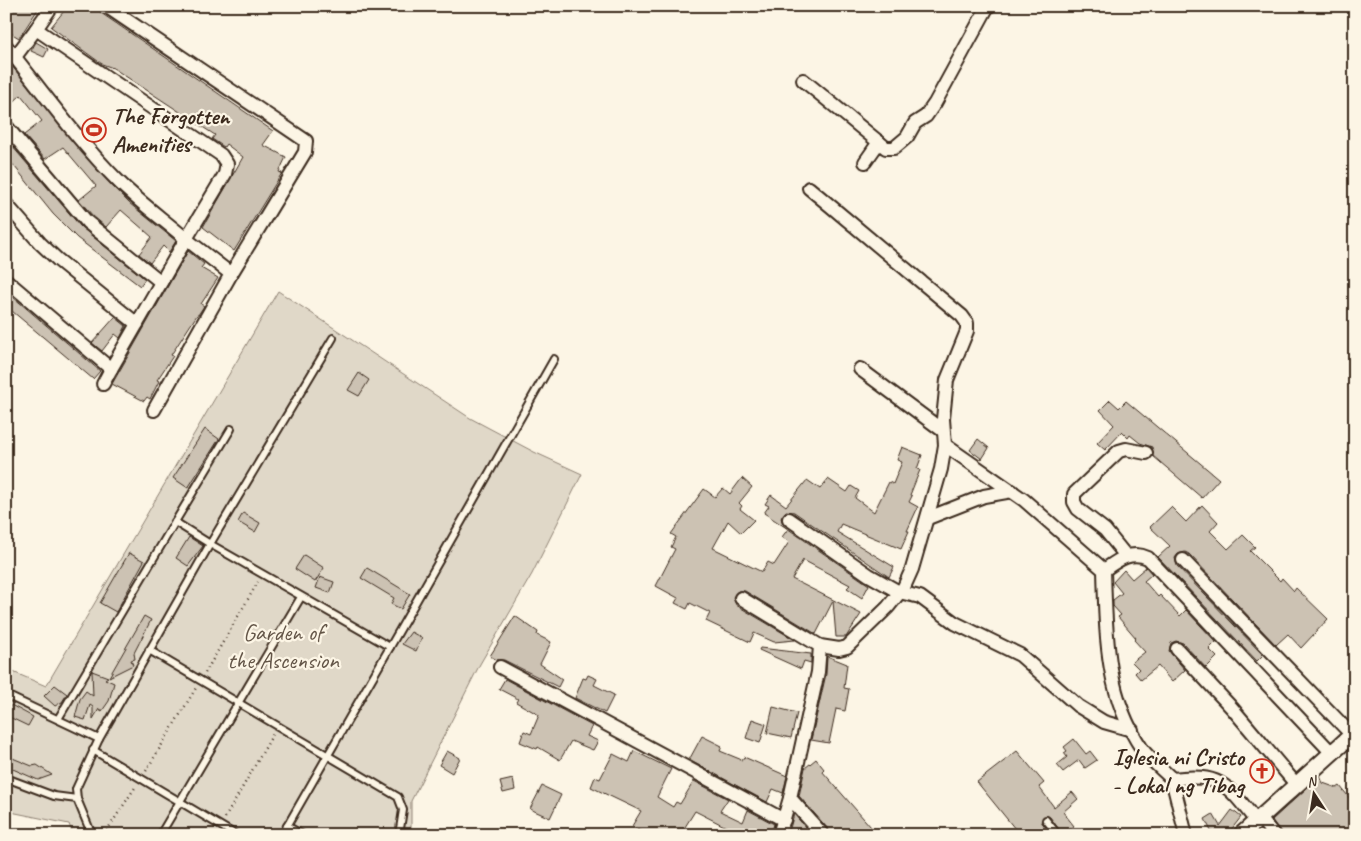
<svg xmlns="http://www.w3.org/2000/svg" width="1361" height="841" viewBox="0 0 1361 841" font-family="Caveat,sans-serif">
<rect width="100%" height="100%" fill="#fcf5e5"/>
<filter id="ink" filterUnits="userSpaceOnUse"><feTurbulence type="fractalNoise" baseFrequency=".02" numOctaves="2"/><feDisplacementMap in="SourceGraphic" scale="10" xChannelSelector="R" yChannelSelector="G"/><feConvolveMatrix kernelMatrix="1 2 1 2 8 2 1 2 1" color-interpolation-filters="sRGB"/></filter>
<g filter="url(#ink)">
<polygon fill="#e0d8c8" stroke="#8e8173" points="278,291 470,418 534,452 582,474 532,574 480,664 411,801 411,835 73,835 69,824 6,811 6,669 46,686"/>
<g fill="#ccc2b3" stroke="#3b2a1e">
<polygon points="6,6 40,6 19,38 6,30"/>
<polygon points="68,6 94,6 98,8 101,13 273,131 263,145 286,157 279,172 282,173 234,251 203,227 243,157 226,144 224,147 212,139 215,135 190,119 179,114 180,112 113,68 102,64 51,27"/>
<polygon points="36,42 48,49 44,57 31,51"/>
<polygon points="6,59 98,171 129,203 176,241 169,252 163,246 150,263 139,254 152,237 121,210 106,227 93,216 79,200 96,186 63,147 45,159 24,135 42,121 21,95 6,109"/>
<polygon points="6,139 81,227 145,279 140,286 77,238 53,214 6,156"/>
<polygon points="188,251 204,264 201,268 218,278 201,304 204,306 198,315 197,315 171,355 173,356 157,380 159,381 150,399 147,397 144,401 112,384"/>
<polygon points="6,291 100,371 93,379 6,306"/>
<polygon points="115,317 126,326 120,338 115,334 102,351 92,343"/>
<polygon points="359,373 369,380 359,396 348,390"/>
<polygon points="1110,400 1119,408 1126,401 1219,479 1202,498 1153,456 1152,447 1140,443 1130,435 1128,438 1122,432 1105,450 1097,443 1114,425 1100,410"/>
<polygon points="205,429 219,439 188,488 173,478"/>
<polygon points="978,439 989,448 982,459 970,450"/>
<polygon points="902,447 922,455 917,469 920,470 910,495 912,496 909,502 918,507 907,531 909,531 901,549 841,524 837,532 894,567 889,577 794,512 786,511 781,518 784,526 869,585 862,598 847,588 850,585 803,560 792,579 861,614 846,637 836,637 833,601 816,634 745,591 738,591 733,597 736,605 795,640 774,642 754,633 750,642 706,621 710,613 690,603 687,609 675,603 678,598 656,586 675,549 671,547 676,537 671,534 704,489 715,497 723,488 730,494 742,478 752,487 739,503 742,506 740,509 754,520 741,533 728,521 713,548 762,572 768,562 774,565 789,542 782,537 788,529 764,513 769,506 765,504 771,495 786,506 807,480 820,489 828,479 847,492 851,486 859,491 855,498 874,512 889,482 893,484 902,462 897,460"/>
<polygon points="1202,505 1218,522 1210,531 1228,549 1243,535 1255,547 1250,551 1280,581 1282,578 1294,591 1296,588 1328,619 1301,648 1288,634 1276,645 1189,554 1185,552 1178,554 1175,558 1177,566 1263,655 1257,661 1158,557 1170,546 1150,527 1171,507 1186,522"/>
<polygon points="243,513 260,523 255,532 238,522"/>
<polygon points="189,537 203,546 188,566 176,558"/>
<polygon points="129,553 144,561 116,612 100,603"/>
<polygon points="304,555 324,568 315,582 295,569"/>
<polygon points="1146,567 1152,574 1144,581 1158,597 1160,595 1180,616 1186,610 1216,642 1209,649 1217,657 1206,668 1183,643 1176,641 1171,643 1169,651 1185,670 1172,682 1158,666 1141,680 1135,673 1139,669 1132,662 1145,652 1134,640 1136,638 1118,617 1121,615 1113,606 1113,600 1122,593 1113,582 1124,570 1132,579"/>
<polygon points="367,568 410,594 401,609 391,604 394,598 361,578"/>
<polygon points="320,577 334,582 330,593 316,588"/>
<polygon points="144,616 151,620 134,653 135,659 131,660 133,665 109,677"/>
<polygon points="515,616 538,632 537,635 551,642 540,664 562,679 558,687 504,660 497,660 490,656"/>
<polygon points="411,632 422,638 416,651 402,644"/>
<polygon points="760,648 811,654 811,663 804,661 801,669 759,650"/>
<polygon points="827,656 847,664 844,688 849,689 845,711 836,709 829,743 811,740 826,674"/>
<polygon points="92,671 108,677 105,679 114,683 109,701 102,711 99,709 93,719 93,707 90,705 85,720 75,717 80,699 86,691 93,696"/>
<polygon points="588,675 597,679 594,685 614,695 605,713 575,698 583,678 586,679"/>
<polygon points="505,679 592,726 587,736 598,741 593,750 571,741 560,760 538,747 537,749 520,742 524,731 531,734 539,715 516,702 518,699 499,689"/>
<polygon points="55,685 67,694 62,702 55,706 44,696"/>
<polygon points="11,705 33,717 28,726 7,716"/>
<polygon points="773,707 797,713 791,738 767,733"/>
<polygon points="752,719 766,724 760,743 746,738"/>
<polygon points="702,736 722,746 720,751 742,760 744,757 787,776 783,793 773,789 767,802 689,760"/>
<polygon points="1074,739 1086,754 1090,751 1097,760 1085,768 1079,760 1063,772 1057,765 1067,757 1064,753 1067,751 1064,747"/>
<polygon points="447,751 460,758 452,773 439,765"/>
<polygon points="634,751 671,769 657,797 673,807 676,802 680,804 694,781 728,799 720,811 743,822 748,810 774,824 771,835 742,835 695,811 680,835 647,835 632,826 641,811 591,787 595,777 600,779 613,754 629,762"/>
<polygon points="1017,751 1044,783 1039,787 1054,807 1072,792 1078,799 1063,812 1074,826 1063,835 1050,817 1046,815 1041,821 1051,835 1020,835 977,782"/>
<polygon points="10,757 32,766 37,765 52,775 38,780 6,766"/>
<polygon points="816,759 824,769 822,771 878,835 831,835 829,830 799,796 805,768"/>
<polygon points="1320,776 1323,783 1337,788 1340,786 1355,805 1355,835 1282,835 1272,820"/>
<polygon points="513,779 515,790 503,793 500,782"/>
<polygon points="542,786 561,795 550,818 530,809"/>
<polygon points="1232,810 1241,817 1227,835 1213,835 1205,819 1213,814 1220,826"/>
<polygon points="794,814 812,835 788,835"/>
</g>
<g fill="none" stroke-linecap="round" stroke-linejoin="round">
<g stroke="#3b2a1e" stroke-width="10">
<g id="service">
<polyline points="175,522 231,429"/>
<polyline points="390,647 554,359"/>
<polyline points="149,650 398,797 403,810 399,835"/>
<polyline points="6,695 99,739 76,789 77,799 92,835"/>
<polyline points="58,719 175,522 210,544 333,338"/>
<polyline points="99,739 210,544 390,647 282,835"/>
<polyline points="93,750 236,835"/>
<polyline points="6,778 54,796 77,799"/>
<polyline points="1046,820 1058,835"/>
<polyline points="287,826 303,835"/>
<polyline points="160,835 301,597"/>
</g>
</g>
<g stroke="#3b2a1e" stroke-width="16">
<g id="minor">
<polyline points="36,29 52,6"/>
<path d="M6,46C43,92 77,140 119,182C139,202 164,220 186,239L111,369L6,280"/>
<polyline points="15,57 36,29 221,155 227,164 225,174 186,239 231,274 305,152 306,141 106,6"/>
<polyline points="803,80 886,148 894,148 907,137 915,123 926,116 935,103 988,6"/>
<polyline points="6,126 87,222 161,282"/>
<polyline points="865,162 879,142"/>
<polyline points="809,188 962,316 967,323 967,331 947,380 943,419 945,445 941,469 912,569 904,587 888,607 847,647 839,649 820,646"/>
<polyline points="6,204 40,243 58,260 137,324"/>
<polyline points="860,369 942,430"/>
<polyline points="103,384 111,369"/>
<polyline points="154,410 231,274"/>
<path d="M945,445L1024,500L1104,570C1106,633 1105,694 1142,749C1150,760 1162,769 1172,779C1220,773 1227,784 1256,821"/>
<polyline points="928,518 984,496 1012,491"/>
<polyline points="789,519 869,575 899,592 920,597 955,623 1020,655 1078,706 1104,722 1132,730"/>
<polyline points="1126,556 1105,530 1078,509 1074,502 1074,494 1119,451 1126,449 1146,453"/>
<polyline points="1183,560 1352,735"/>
<path d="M1104,570C1118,560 1131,550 1148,558L1331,752"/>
<polyline points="741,598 820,646 818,672 790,798 823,835"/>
<polyline points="1177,649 1232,708 1295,783"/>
<polyline points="500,667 784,820"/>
<polyline points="1172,779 1186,835"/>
<polyline points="1259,817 1274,835"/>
<polyline points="779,835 790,798"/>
</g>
</g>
<g stroke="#3b2a1e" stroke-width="19">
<polyline id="tertiary" points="1241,835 1355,732"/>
</g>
<g stroke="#3b2a1e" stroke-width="2.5" stroke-dasharray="1 4" stroke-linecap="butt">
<polyline points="205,673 258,582"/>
<polyline points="146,771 196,688"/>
<polyline points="225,818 273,734"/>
<polyline points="104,835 136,786"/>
</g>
<use href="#service" stroke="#fcf5e5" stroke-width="6"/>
<use href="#minor" stroke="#fcf5e5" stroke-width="12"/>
<use href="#tertiary" stroke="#fcf5e5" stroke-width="15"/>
</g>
</g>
<defs>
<g id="stadium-ring" transform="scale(1.25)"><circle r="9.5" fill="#fcf5e5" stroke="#c8321e" stroke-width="1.5"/><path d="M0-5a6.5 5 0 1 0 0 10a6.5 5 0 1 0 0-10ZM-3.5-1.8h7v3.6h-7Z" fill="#c8321e"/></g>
<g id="church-ring" transform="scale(1.25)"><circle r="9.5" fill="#fcf5e5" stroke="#c8321e" stroke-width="1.5"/><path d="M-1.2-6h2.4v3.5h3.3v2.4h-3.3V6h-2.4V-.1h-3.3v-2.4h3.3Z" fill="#c8321e"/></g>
</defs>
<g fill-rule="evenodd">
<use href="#stadium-ring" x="94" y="130"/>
<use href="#church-ring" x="1262" y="771"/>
</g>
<g text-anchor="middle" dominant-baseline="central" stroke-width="4.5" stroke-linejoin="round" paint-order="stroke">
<g font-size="24" font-weight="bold" fill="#3b2a1e" stroke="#fcf5e5" text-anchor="start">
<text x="112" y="116">The Forgotten<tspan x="112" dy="28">Amenities</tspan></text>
<text x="1244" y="757" text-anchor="end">Iglesia ni Cristo<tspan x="1244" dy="28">- Lokal ng Tibag</tspan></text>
</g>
<g font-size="24" fill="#645648" stroke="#fcf5e5">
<text x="283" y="632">Garden of<tspan x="283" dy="28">the Ascension</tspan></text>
</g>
</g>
<rect width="1361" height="841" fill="none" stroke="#fcf5e5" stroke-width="25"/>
<rect x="12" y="12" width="1336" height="816" fill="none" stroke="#3b2a1e" stroke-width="2" filter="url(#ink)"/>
<g transform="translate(1314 794) rotate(348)" stroke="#fcf5e5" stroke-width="4" paint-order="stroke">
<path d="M0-4L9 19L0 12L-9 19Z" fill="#3b2a1e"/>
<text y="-8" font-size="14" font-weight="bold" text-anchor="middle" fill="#3b2a1e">N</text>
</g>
</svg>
